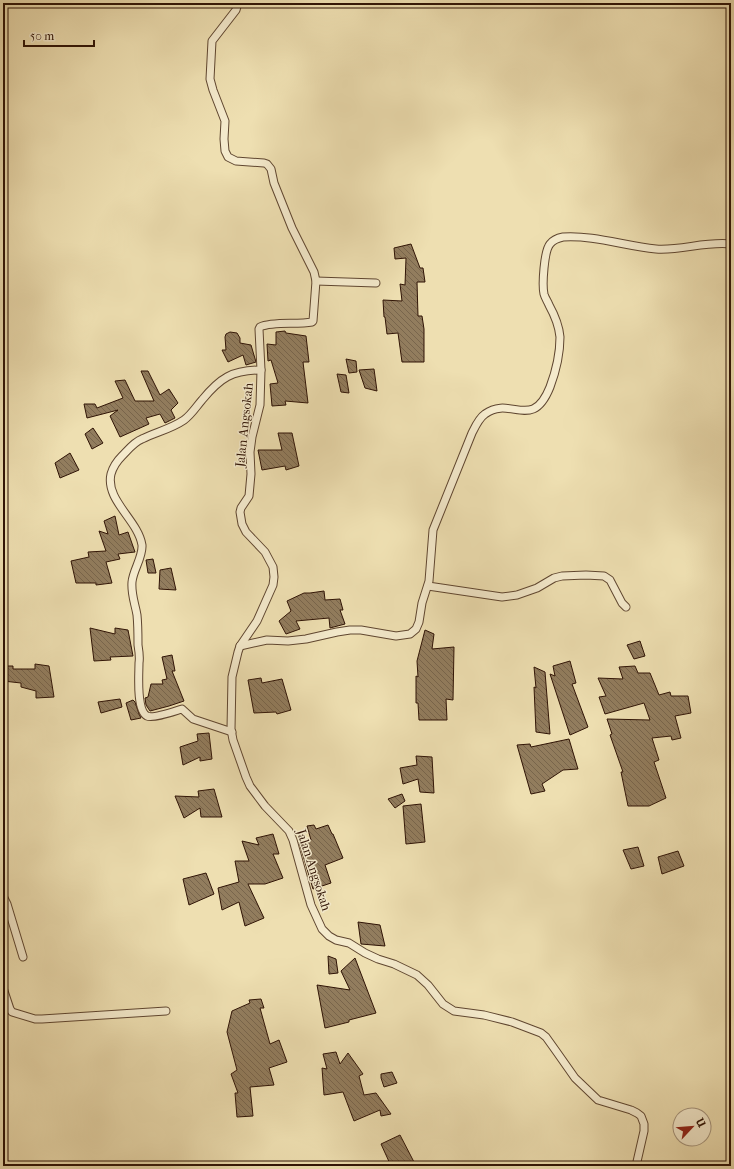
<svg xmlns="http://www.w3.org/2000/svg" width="734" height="1169" viewBox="0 0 734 1169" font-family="'IM FELL French Canon',serif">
<defs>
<pattern id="building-back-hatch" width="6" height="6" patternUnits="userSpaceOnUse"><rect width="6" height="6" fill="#927d5e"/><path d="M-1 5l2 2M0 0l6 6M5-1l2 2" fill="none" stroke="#78654c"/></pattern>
</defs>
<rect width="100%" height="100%" fill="#eedfb1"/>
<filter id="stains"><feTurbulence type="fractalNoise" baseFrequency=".005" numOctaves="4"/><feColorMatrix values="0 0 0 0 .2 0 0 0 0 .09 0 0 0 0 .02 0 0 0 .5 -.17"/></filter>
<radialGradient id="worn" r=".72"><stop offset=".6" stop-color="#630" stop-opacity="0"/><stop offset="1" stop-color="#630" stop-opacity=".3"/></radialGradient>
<g fill="url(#building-back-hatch)" stroke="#2f1305">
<polygon points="411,244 420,268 423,268 425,282 417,282 418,316 422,316 424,329 424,362 402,362 398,333 387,334 385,317 384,317 383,300 402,301 400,284 405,285 406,258 395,259 394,248"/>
<polygon points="285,331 286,333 306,336 309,362 303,362 308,403 285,401 286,405 272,406 270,384 278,383 271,360 268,361 267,344 276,345 276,332"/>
<polygon points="230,332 237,333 240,338 240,343 251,345 256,362 246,365 243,355 228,362 222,350 226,350 225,337 226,334"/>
<polygon points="346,359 356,361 357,372 349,373"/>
<polygon points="374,369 377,391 365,388 359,370"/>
<polygon points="141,371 148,371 160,395 169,389 178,403 171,410 175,418 165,423 160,414 146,418 149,424 120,437 110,416 118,410 87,418 84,404 95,404 97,408 123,398 115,381 125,380 135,401 154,401"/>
<polygon points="337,374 346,375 349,393 341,392"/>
<polygon points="93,428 103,443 92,449 85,434"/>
<polygon points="278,433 292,433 299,466 286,470 285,466 262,470 258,450 282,450"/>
<polygon points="70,453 79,470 60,478 55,463"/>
<polygon points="115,516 119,535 128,532 135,552 118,554 120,559 106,562 112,583 96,585 96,583 76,583 71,561 89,557 88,552 106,551 99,531 108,534 104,521"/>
<polygon points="153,559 156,573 148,573 146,560"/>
<polygon points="171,568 176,590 159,589 160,570"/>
<polygon points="324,591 325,600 340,599 343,610 340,610 345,624 330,628 329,618 296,621 300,629 286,634 279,621 291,611 287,601 304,593 310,593"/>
<polygon points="90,628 115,634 115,628 128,630 133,656 110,657 111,660 94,661"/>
<polygon points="425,630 434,634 432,649 454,647 453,700 446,699 447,720 419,720 418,703 416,703 416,676 418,677 417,661"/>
<polygon points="640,641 645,656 634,659 627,645"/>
<polygon points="172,655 175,671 172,671 184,701 169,706 150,711 146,705 145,698 148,697 151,684 163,684 162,680 167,679 162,657"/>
<polygon points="570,661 576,683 572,684 588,727 570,735 550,674 555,676 553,666"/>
<polygon points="35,664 49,666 54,697 36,698 36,691 21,687 21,683 3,681 3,666 13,666 13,669 35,669"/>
<polygon points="635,666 638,673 650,673 659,695 670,692 671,696 688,696 691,713 675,716 681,738 672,740 671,736 652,738 659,760 654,762 666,798 649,806 628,806 621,772 623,772 610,735 612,734 607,719 650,720 644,703 605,714 599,697 606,696 598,678 623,679 619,667"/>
<polygon points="534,667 545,672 550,734 536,732 534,687 536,688"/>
<polygon points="261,678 262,683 282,679 291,710 277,714 276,712 254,713 248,680"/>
<polygon points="120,699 122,707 101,713 98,702"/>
<polygon points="133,700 135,702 139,714 141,718 131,720 126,703"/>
<polygon points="209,733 212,759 200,761 200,757 183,765 180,747 198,741 197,734"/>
<polygon points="569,739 578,769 563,770 542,784 545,791 531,794 517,745 530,744 531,747"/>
<polygon points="416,756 432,757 434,793 420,792 418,779 403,784 400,768 417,765"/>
<polygon points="214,789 222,817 201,817 200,808 184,818 175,796 199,797 198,791"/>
<polygon points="402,794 405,801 395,808 388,799"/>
<polygon points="421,804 425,842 406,844 403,806"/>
<polygon points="314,825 316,829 328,825 332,834 333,834 343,858 325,865 331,883 313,889 299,842 311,840 307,826"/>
<polygon points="273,834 279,854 273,854 283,878 265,884 248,884 264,918 245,926 239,902 222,910 218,888 239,882 235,861 249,861 242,841 259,845 256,838"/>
<polygon points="638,847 644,866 631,869 623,850"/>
<polygon points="678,851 684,866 662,874 658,857"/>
<polygon points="206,873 214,894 189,905 183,879"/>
<polygon points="358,922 380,925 385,946 361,944"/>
<polygon points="328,956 336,959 338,973 329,974"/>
<polygon points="355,958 376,1013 349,1020 349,1022 325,1028 317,985 350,990 341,971"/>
<polygon points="261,999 264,1008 260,1008 270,1044 279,1040 287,1062 269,1068 274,1085 250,1087 253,1116 237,1117 235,1093 238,1093 231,1074 237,1070 227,1032 232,1011 250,1003 249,1000"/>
<polygon points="336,1052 340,1064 348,1053 363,1074 359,1076 364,1095 376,1093 391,1114 381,1116 380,1110 354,1121 343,1092 324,1095 322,1068 327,1069 323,1054"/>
<polygon points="392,1072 397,1083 384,1087 381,1078 381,1074"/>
<polygon points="400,1135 414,1162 406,1166 391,1166 381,1144"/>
</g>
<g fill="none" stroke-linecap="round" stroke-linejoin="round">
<g stroke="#5f4630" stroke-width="9">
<g id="street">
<path d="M238,3L236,10L212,41L210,79L213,90L225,121L224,139L225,151L228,157L236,161L264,163L267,164L271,169L274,183L292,228L314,272L316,281L313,321L312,322C297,325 273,321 260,327L259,329L261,370L260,405L252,437L250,452L251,474L249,496L241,508L240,512L242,524L246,532L265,552L273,567L274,577L273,585L257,621L240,646L238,652L232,677L231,729L233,740L246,777L250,786L265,806L289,831L293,840L311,905L322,929L329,936L336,940L349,943L365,953L378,959L394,964L417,975L428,985L443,1004L454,1011L484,1015L512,1022L541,1033L546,1037L556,1051L575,1078L598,1100L631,1110L637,1113L641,1116L644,1124V1131L636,1166"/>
<polyline points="316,281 376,283"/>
<polyline points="428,586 502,597 517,595 537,588 554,578 562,576 586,575 604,576 610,580 622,603 626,607"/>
<path d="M240,646L267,640L288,641L306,639L337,632L350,630H361L396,636L410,634L416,629L419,622L422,603L429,581L433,530L472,433C475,427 479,418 485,414C511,395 532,432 550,387C556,371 560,353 560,337C559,326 554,314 549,305C548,302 545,298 544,294C542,285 544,251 550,244C553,240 558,238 563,237C594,235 625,246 656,249C680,251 706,241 731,244"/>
<path d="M232,732L193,719L182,709C175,711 153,719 147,716C136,710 139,674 139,663C140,657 139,651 138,645C138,635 138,625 137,615C135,603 131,595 132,582C133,570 143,557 142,545C138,520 105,500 111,474C113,467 117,461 122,456C128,450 134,442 142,439C156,432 171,429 184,420C191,415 196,407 202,400C220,378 232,370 261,370"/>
<polyline points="3,896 7,904 23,957"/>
<polyline points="3,988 10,1009 12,1012 35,1019 42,1019 166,1011"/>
</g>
</g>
<use href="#street" stroke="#f4eacc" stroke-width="7"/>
</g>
<g text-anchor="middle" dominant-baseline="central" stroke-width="3" stroke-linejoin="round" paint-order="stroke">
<g font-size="13" fill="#2f1305" stroke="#f4eacc">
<text transform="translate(244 425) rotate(-84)">Jalan Angsokah</text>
<text transform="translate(314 870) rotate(72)">Jalan Angsokah</text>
</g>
</g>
<rect width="734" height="1169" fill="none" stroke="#eedfb1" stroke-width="16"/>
<rect x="4" y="4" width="726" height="1161" fill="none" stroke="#2f1305" stroke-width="2"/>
<rect x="8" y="8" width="718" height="1153" fill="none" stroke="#2f1305"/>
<g transform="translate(692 1127) rotate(64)"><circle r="19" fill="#f4eacc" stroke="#a5947c"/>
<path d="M0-3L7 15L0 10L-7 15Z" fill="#8f2418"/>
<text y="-6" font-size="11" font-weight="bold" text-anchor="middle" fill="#2f1305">U</text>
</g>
<path d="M24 40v6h70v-6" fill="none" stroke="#2f1305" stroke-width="2"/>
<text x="30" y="40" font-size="12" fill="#2f1305" stroke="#f4eacc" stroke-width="3" paint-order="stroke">50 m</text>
<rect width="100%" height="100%" filter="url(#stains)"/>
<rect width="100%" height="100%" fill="url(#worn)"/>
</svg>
